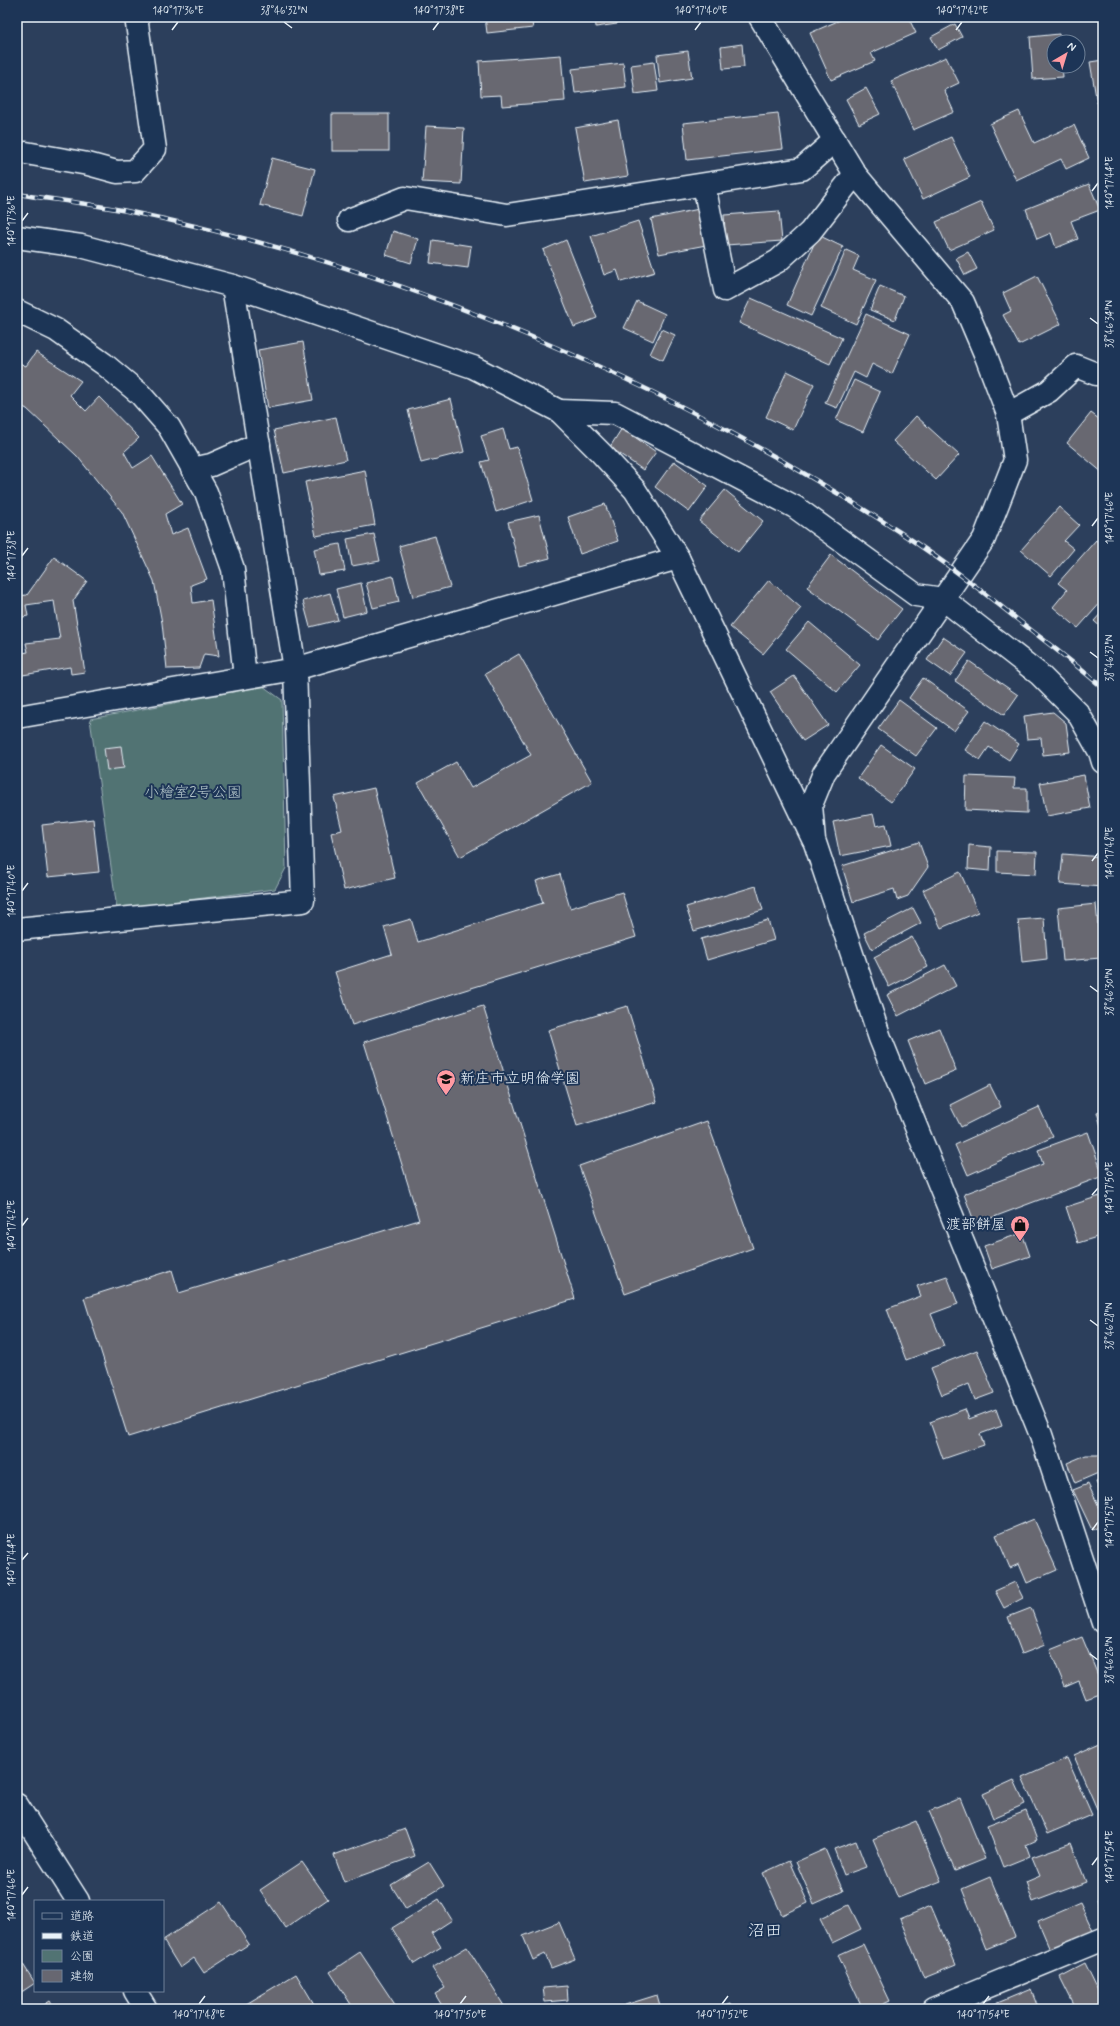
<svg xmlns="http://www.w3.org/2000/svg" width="1120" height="2026" viewBox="0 0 1120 2026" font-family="Mynerve,'Klee One',sans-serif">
<rect width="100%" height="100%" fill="#2c3f5c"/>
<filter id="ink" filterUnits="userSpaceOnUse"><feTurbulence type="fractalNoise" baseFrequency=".025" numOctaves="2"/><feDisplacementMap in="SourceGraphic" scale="8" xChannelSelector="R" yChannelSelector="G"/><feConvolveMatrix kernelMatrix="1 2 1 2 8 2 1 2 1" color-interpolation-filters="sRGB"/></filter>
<g filter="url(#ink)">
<polygon fill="#517373" stroke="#9cb2b6" points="263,686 282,700 286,868 275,889 117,909 90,719"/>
<g fill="#676771" stroke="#e8f1f8">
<polygon points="485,17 531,17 533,28 487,33"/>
<polygon points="595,17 616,17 617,24 596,27"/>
<polygon points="679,17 711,17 680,21"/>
<polygon points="847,17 908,17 916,33 871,53 875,61 831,80 810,33"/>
<polygon points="955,24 962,37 938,50 931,37"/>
<polygon points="1059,34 1060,42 1054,42 1054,66 1062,66 1063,77 1033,79 1030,37"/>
<polygon points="742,44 744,67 723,69 721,47"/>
<polygon points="688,51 692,78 660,83 657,55"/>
<polygon points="561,55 565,101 502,106 501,95 481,96 479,61"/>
<polygon points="946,57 959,83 944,90 954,112 913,130 891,81"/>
<polygon points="1103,60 1103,102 1097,103 1090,62"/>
<polygon points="654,62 658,91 635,94 631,65"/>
<polygon points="623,63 626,87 575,93 572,69"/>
<polygon points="866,88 880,114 859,124 846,99"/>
<polygon points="1019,111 1034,143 1074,125 1089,158 1066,169 1061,159 1016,180 990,124"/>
<polygon points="778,113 783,149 687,160 683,123"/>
<rect x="332" y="114" width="57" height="37"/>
<polygon points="618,120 628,176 585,183 575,128"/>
<polygon points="426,126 464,128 461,184 422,182"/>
<polygon points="951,137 970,177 923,199 904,159"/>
<polygon points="272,158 315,169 303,216 260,205"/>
<polygon points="1089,184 1100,210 1071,221 1078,239 1056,248 1051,233 1037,239 1026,209"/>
<polygon points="981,202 994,230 949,250 936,222"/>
<polygon points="699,209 706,245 659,254 651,219"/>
<polygon points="779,211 782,241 726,245 724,215"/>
<polygon points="638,221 655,272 621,282 617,270 604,275 591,236"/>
<polygon points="393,231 418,239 411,263 386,255"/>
<polygon points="818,235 843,247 811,316 787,305"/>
<polygon points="433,240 471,246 468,268 430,263"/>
<polygon points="566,240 597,318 574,327 543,250"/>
<polygon points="846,250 859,256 853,270 876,280 856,324 821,308"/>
<polygon points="968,252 977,269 965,275 956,258"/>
<polygon points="1037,276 1061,324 1019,345 1003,315 1011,311 1003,293"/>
<polygon points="880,286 904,296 895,320 870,310"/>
<polygon points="751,298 842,338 830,364 739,323"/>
<polygon points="637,301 665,314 653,341 624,328"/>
<polygon points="866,314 910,334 892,374 872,364 866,378 854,372 837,408 825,403"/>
<polygon points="662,329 675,335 663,360 650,354"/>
<polygon points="303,342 313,400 268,408 258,350"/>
<polygon points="36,352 81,381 70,395 86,411 99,397 139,438 124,452 133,468 152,456 182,504 165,514 171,535 188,528 207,579 191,585 193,603 211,600 219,656 204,654 199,668 167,669 162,623 154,581 122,512 77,456 27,409 17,404 17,362 26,366"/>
<polygon points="787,371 814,384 793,430 766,417"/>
<polygon points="854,380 880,392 863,432 836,420"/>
<polygon points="451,399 464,452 421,463 408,410"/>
<polygon points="1091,413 1103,422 1103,473 1067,443"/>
<polygon points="916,416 959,455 936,480 893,441"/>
<polygon points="336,417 346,460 284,473 274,430"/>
<polygon points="622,428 656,452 643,470 610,447"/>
<polygon points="503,429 509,449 517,447 533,500 496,512 481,462 489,460 481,436"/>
<polygon points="674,461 708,486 689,512 655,487"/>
<polygon points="365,470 375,525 316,536 305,482"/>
<polygon points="725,490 763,521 738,552 699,521"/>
<polygon points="605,504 618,541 580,554 568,517"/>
<polygon points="1059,507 1079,525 1064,541 1074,549 1051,576 1021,550"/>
<polygon points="539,515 550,558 519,566 508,522"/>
<polygon points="374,534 380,561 352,566 347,539"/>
<polygon points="435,536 450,587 413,597 399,546"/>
<polygon points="1096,540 1103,547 1103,600 1078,628 1053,607 1067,590 1058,583"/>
<polygon points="340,544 345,571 319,575 314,549"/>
<polygon points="831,555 902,609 878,640 807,587"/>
<polygon points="54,557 87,581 73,601 85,672 71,674 70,667 17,676 17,654 28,652 26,643 60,639 54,601 26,605 28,616 18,618 17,609 17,596 27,595"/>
<polygon points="393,576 399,602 373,608 366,583"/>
<polygon points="769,580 801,608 763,654 730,627"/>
<polygon points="361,583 367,611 343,617 336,589"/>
<polygon points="330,593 338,620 310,627 303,601"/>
<polygon points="1103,611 1103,629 1094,621"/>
<polygon points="809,622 860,665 837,692 786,649"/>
<polygon points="943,637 967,653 950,676 927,660"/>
<polygon points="519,654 592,782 460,857 418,783 456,762 471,788 531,755 485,674"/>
<polygon points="969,661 1018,695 1004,715 955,681"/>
<polygon points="794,676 828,725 803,741 770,692"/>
<polygon points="923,678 969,711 954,731 909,698"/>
<polygon points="899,700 937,728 916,756 878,729"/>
<polygon points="1053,712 1066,723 1070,752 1043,755 1041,738 1027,739 1024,716"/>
<polygon points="985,721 1019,744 1009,760 989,747 980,760 965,750"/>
<polygon points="881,745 915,769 891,802 858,778"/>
<polygon points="121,746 124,768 107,770 104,748"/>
<polygon points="1084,775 1090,808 1047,816 1040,783"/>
<polygon points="966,776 1015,778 1014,788 1027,788 1027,813 965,810"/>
<polygon points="374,788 395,878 344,890 331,833 342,830 334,797"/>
<polygon points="873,814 876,826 886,824 891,846 840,856 833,822"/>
<polygon points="93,819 99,872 48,877 42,825"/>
<polygon points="919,842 928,867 908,896 897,900 894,889 853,902 842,866"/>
<polygon points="969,845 991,847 990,871 968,869"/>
<polygon points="997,851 1037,852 1036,874 997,872"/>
<polygon points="1063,854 1103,857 1103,887 1060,884"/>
<polygon points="960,872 978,912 941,928 923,890"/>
<polygon points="560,874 570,908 622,892 636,937 352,1025 335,972 392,954 384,927 411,919 418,942 543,903 536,881"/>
<polygon points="756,886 763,910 694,931 686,907"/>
<polygon points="1096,904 1101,958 1063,961 1058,908"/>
<polygon points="913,908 921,923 872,949 864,933"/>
<polygon points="1044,918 1047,959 1022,962 1018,920"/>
<polygon points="768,920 774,940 707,960 701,939"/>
<polygon points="912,937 928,967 889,987 874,957"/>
<polygon points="945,965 956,986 898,1016 887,995"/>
<polygon points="483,1006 575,1299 128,1437 84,1298 172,1270 179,1293 419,1220 364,1042"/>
<polygon points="627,1006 657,1102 577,1126 548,1030"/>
<polygon points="939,1028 956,1071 925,1084 908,1041"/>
<polygon points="990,1085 1001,1107 961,1127 950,1105"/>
<polygon points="1039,1107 1053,1137 968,1175 955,1145"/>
<polygon points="1103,1110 1103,1134 1097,1112"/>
<polygon points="707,1121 753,1248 625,1294 579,1166"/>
<polygon points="1088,1132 1103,1176 975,1224 964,1194 1043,1164 1038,1150"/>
<polygon points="1103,1195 1103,1235 1078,1243 1066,1207"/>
<polygon points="1022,1233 1030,1256 992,1269 984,1246"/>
<polygon points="947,1276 958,1304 931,1314 944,1346 906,1360 887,1309 921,1296 917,1286"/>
<polygon points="977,1350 994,1393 975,1400 969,1384 942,1395 931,1368"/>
<polygon points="965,1409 969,1419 996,1409 1002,1426 980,1434 984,1445 943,1459 930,1422"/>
<polygon points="1086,1455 1103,1455 1103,1471 1075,1483 1067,1463"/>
<polygon points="1103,1479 1103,1498 1096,1482"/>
<polygon points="1088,1484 1103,1515 1103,1525 1092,1530 1073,1490"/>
<polygon points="1034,1519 1057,1570 1027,1583 1019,1564 1010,1568 996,1535"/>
<polygon points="1015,1582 1023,1598 1004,1608 995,1591"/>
<polygon points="1031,1608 1045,1645 1022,1654 1008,1617"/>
<polygon points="1082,1637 1103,1687 1103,1693 1086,1699 1079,1681 1065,1687 1050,1650"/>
<polygon points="1103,1743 1103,1807 1097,1809 1074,1756"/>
<polygon points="1067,1758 1092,1815 1047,1834 1022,1778"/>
<polygon points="1014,1780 1025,1804 993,1818 983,1794"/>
<polygon points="960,1798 985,1859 955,1871 929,1811"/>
<polygon points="1026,1811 1037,1840 1026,1845 1030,1856 1003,1867 987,1826"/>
<polygon points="916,1821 941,1881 898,1898 873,1839"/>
<polygon points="405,1829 415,1856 344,1882 334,1855"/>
<polygon points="856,1841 866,1867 844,1875 834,1849"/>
<polygon points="1071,1843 1086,1882 1033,1902 1026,1882 1040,1876 1032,1857"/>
<polygon points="825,1849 843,1891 814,1904 796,1862"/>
<polygon points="789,1861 808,1903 782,1915 763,1873"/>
<polygon points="302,1862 328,1899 286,1928 260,1890"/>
<polygon points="429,1862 444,1886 406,1909 391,1885"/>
<polygon points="990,1877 1015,1937 986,1949 962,1889"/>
<polygon points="1103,1898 1103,1915 1097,1900"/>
<polygon points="439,1899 452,1920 432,1933 441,1947 414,1964 392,1928"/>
<polygon points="221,1902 249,1944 204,1973 194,1958 180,1968 163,1940"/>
<polygon points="1080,1903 1093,1931 1050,1949 1038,1921"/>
<polygon points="849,1905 861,1929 832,1943 820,1919"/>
<polygon points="931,1906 956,1965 924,1978 900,1919"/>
<polygon points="559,1922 575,1959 551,1968 545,1954 533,1960 523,1936"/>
<polygon points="863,1944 890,2001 873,2009 863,2009 838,1955"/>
<polygon points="467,1947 506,2009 444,2009 435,1994 445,1988 432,1968"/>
<polygon points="360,1952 398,2009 354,2009 330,1972"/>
<polygon points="17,1955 35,1983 17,1995"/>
<polygon points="1085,1964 1103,2001 1103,2009 1076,2009 1060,1977"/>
<polygon points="296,1974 317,2009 238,2009"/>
<polygon points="567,1986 568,2000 545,2002 543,1988"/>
<polygon points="1031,1989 1039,2009 983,2009"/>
<polygon points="657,1995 661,2009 626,2009 625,2005"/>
<polygon points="50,2001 55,2009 38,2009"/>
<polygon points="731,2004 733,2009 717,2009"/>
</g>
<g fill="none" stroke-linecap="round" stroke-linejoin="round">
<g stroke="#e8f1f8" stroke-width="25">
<g id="street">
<polyline points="26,153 88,164 117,172 135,171 155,149 136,17"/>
<polyline points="704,185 725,290 778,261 810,232 855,174"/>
<polyline points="349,220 405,198 507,215 802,169 835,140"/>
<polyline points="17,237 81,246 233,286 473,367 559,411 601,453 635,490 678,558 813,839"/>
<polyline points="17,311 56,330 104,364 140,394 169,427 206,492 233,569 245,677"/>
<polyline points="559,411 615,413 795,507 916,595 943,599 1039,674 1078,713 1100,752 1103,762"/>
<polyline points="1008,414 1049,391 1076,366 1096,374 1103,374"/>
<polyline points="192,469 211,465 259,444"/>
<polyline points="17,717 295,669 678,558"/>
<polyline points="17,929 303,901 295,669 233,286"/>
<polyline points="933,2009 1103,1939"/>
</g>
</g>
<g stroke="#e8f1f8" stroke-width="25">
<g id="secondary">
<polyline points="760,17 855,174 963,302 986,356 1008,414 1015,460 984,539 824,773 811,805 814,840 880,1038 1041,1435 1103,1622"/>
<polyline points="17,1805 78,1901"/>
<polyline points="135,1991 146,2009"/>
</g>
</g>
<use href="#street" stroke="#1d3557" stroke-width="22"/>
<use href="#secondary" stroke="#1d3557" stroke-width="22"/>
<g stroke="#e8f1f8" stroke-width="4.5">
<path id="rail" d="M17,194C55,200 94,204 131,212C403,267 668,382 901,533C943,560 983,592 1022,623C1050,645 1077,665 1103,688"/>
</g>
<use href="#rail" stroke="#1d3557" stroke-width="3" stroke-dasharray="9" stroke-linecap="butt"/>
</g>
</g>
<path fill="none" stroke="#e8f1f8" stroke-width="1.5" d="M284,22L292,28M172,30L178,22M433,30L439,22M695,30L701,22M956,30L962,22M1092,191L1098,183M22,221L28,213M1090,318L1098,324M1092,526L1098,518M22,556L28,548M1090,652L1098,658M1092,861L1098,853M22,891L28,883M1090,986L1098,992M1092,1195L1098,1188M22,1226L28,1218M1090,1320L1098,1326M1092,1530L1098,1522M22,1560L28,1553M1090,1654L1098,1660M1092,1865L1098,1857M22,1895L28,1887M199,2004L205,1996M460,2004L466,1996M722,2004L728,1996M983,2004L989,1996"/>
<defs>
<g id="school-pin" transform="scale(1)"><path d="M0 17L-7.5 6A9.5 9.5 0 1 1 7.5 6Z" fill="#ff9aa2" stroke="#1d3557"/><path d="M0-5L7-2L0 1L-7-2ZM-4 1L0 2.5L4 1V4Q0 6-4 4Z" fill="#111"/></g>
<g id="shop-pin" transform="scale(1)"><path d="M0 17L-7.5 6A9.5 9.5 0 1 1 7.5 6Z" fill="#ff9aa2" stroke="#1d3557"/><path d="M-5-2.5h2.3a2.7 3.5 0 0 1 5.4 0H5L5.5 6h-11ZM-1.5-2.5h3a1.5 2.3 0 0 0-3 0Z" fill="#111"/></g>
</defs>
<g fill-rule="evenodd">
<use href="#school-pin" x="446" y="1079"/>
<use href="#shop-pin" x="1020" y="1225"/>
</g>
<g text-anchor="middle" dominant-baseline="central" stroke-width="4" stroke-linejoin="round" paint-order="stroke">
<g font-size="15" fill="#b3c5c9" stroke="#1d3557">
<text x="193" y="793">小檜室2号公園</text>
</g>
<g font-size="15" fill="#e8f1f8" stroke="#1d3557" text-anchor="start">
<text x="460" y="1079">新庄市立明倫学園</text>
<text x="1006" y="1225" text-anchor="end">渡部餅屋</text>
</g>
<g font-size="17" fill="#e8f1f8" stroke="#1d3557">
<text x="765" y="1931">沼田</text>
</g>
</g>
<rect width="1120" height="2026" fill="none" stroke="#1d3557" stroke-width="44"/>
<rect x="34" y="1900" width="130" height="92" fill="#1d3557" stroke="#6e8097"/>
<rect x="42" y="1913" width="20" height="6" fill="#1d3557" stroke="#6e8097"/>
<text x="70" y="1920" font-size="12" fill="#e8f1f8">道路</text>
<rect x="42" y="1933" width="20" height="6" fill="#e8f1f8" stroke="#6e8097"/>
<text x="70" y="1940" font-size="12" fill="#e8f1f8">鉄道</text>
<rect x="42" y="1950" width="20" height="12" fill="#517373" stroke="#6e8097"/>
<text x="70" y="1960" font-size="12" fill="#e8f1f8">公園</text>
<rect x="42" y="1970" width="20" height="12" fill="#676771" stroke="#6e8097"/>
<text x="70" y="1980" font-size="12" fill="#e8f1f8">建物</text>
<g transform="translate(1066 54) rotate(38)"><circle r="19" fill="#1d3557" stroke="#6e8097"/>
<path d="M0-3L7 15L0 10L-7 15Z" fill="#ff9aa2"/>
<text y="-6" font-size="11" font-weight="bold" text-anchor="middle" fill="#e8f1f8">N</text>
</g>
<rect x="22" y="22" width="1076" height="1982" fill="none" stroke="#e8f1f8" stroke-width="1.5"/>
<g font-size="10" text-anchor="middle" fill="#e8f1f8">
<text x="178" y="14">140°17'36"E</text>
<text x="284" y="14">38°46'32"N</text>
<text x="439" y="14">140°17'38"E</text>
<text x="701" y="14">140°17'40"E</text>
<text x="962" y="14">140°17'42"E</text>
<text transform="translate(1109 183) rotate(-90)" y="4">140°17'44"E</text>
<text transform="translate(11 221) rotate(-90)" y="4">140°17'36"E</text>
<text transform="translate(1109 324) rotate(-90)" y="4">38°46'34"N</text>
<text transform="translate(1109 518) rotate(-90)" y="4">140°17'46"E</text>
<text transform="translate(11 556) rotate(-90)" y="4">140°17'38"E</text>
<text transform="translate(1109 658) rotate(-90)" y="4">38°46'32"N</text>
<text transform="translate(1109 853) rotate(-90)" y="4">140°17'48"E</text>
<text transform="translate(11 891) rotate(-90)" y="4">140°17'40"E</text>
<text transform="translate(1109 992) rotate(-90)" y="4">38°46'30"N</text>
<text transform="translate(1109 1188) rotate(-90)" y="4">140°17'50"E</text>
<text transform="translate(11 1226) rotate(-90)" y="4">140°17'42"E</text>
<text transform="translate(1109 1326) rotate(-90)" y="4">38°46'28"N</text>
<text transform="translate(1109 1522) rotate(-90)" y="4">140°17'52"E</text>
<text transform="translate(11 1560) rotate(-90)" y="4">140°17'44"E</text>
<text transform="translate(1109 1660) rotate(-90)" y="4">38°46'26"N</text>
<text transform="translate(1109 1857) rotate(-90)" y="4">140°17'54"E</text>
<text transform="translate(11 1895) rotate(-90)" y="4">140°17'46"E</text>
<text x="199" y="2018">140°17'48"E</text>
<text x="460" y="2018">140°17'50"E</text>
<text x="722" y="2018">140°17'52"E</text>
<text x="983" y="2018">140°17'54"E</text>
</g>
</svg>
